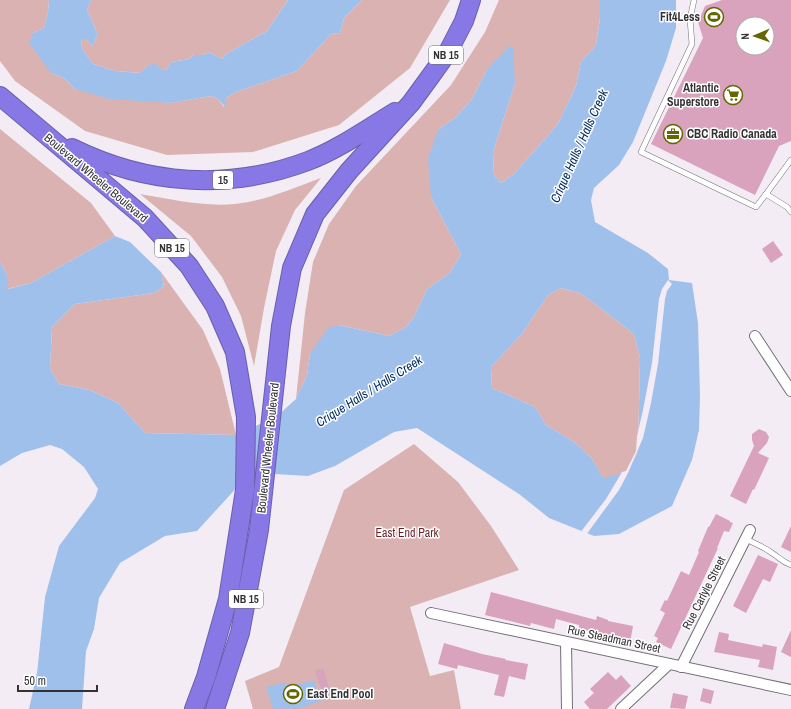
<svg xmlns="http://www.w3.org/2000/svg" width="791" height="709" viewBox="0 0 791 709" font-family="'Archivo Narrow',sans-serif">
<rect width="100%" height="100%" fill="#f3ecf5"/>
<g fill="#dab2b1">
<polygon points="0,0 49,0 48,12 44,28 33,33 51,73 64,78 75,89 169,103 211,96 218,99 224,107 226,98 236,92 297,71 331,34 340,33 344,18 362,0 450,0 410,68 339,125 253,152 167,155 85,131 15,81 0,61"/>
<polygon points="91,0 288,0 267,31 226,54 222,59 209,52 202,55 193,55 189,59 172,62 166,70 162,70 146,67 141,73 116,71 93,64 83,50 81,43 82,39 86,39 92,46 98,35 87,10"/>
<polygon points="499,0 600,0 600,18 596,45 581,62 576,86 558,124 514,174 501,183 494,175 493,152 515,83 487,70 472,99 456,117 438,130 431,197 461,254 450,273 427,289 414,317 406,327 389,336 339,325 310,354 307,375 296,399 305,313 313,262 329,224 356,186 451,85 485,32"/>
<polygon points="0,129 91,203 115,236 31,283 7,289 7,275 0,262"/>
<path d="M321,178L295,210L276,251L264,308L254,366L241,316L222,277L191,236L140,194C171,199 203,207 235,204C265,201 293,188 321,178Z"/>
<polygon points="161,272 203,330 220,369 236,435 145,433 118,403 90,390 59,384 50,368 52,327 75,304 154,293 164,286"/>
<polygon points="561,288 582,294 634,334 640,358 638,452 627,472 603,479 592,459 574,442 546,425 535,407 492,388 491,367 521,335 548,295"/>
<polygon points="414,444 458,482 491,526 519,570 410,607 430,676 454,670 461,709 253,709 245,681 279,667 344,490"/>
</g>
<g fill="#a0c0ec" fill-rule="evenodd">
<polygon points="49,0 91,0 87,10 98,35 92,46 86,39 82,39 81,43 83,50 93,64 116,71 140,73 146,67 155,63 162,70 166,70 172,62 189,59 193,55 202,55 209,52 222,59 226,54 267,31 288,0 362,0 344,18 340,33 331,34 297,71 236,92 226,98 225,107 218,99 211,96 170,103 109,99 75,89 64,78 51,73 29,43 33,33 44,28 48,12"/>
<path d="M600,0H676V28L666,61L633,142L619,165L594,188L591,200L595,222L648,253L668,269L669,280L692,283L698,323L700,395L699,430L692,460L672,506L619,534L594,536L549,518L519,494L417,428L394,432L335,466L308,476L258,473L240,484L197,531L165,536L120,563L99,598L94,629L86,651L82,709H29L37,673L45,597L59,546L95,498L98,489L84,467L62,449L50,445L22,453L0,466V262L7,275L8,289L31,283L115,236L130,242L161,272L164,286L154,293L75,304L52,327L50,368L59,384L90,390L118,403L145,433L236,435L277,416L296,399L307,375L310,354L328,328L339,325L389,336L406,327L414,317L427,289L450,273L461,254L431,197L428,158L438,130L456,117L472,99L487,70L509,46L513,48L515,83L493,152L494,175L501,183L514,174L558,124L576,86L581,62L596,45L600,18ZM561,288L582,294L634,334L640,358L638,452L627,472L603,478L592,459L574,442L546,425L535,407L492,388L491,367L521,335L548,295Z"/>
<polygon points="314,680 321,701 297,709 273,709 266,687 282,683 293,686"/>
</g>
<polygon fill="#f3ecf5" points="668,280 672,284 667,291 665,299 658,364 651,403 643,438 628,473 619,490 586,535 580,533 606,499 622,472 626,471 636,451 637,436 643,410 652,363 659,299 662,289"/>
<g fill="#d9a2bd" fill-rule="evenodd">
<path d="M722,0H791V141L779,146L755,195L651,144L703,38L698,22L705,6ZM743,24H767V48H743Z"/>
<polygon points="773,241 783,255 771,263 762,249"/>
<polygon points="759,429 766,432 769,437 767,443 758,453 769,458 754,490 753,489 746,504 730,496 754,446 752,440 752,434"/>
<polygon points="716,514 730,521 730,522 733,523 729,532 724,531 717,548 718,548 671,649 656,642 658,638 654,636 665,613 660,610 665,600 667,601 681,571 689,575 699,552 698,551 708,527 709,527"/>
<polygon points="791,526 791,552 781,547"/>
<polygon points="758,555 778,564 770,582 763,579 746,613 733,606"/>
<polygon points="491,592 596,620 597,616 608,620 608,621 633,626 630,643 614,640 592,633 593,632 579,628 579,625 556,619 554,629 531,623 530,626 485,615"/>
<polygon points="791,630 791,657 781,652"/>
<polygon points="719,632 729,634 728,640 762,647 763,644 777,647 773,670 758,667 760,660 714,652"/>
<polygon points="444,643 482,654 506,659 505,660 528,664 525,680 509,676 504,697 494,695 499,675 458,665 457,669 438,664"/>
<polygon points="323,668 332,697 325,700 315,671"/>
<polygon points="608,672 616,680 621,675 631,686 607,709 590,709 584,702 594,693 590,689"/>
<polygon points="703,688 714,691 711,704 700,701"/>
<polygon points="673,693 688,696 685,709 670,708"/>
</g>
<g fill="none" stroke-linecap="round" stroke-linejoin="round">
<g stroke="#746e76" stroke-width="6">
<g id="lane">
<polyline points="694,0 690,19 692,44 641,152 756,207 766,194 787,207 791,212"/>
<polyline points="766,194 791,160"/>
<path d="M746,539C754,543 764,547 772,553C780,558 782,562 791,565"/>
</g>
</g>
<g stroke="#746e76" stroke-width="12">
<g id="street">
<polyline points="755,336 791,391"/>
<polyline points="431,613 791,690"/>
<polyline points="566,642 567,709"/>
<polyline points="681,667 750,530"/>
<polyline points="621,709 669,664"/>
</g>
</g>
<g stroke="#6a5fa8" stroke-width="20">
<g id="highway">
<polyline points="0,96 145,218 189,266 215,306 235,352 246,417 245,490 228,599 206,677 194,709"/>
<path d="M72,148C147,185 228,191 308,161C339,149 367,129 395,112"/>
<polyline points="215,709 240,633 259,530 281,326 292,268 315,214 349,171 411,103 430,77 448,52 464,21 471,0"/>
</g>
</g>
<use href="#lane" stroke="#fff" stroke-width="5"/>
<use href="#street" stroke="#fff" stroke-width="10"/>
<use href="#highway" stroke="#8778e6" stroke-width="18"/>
</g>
<defs>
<g id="stadium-ring" transform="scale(1)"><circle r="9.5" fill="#fff" stroke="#646601" stroke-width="1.5"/><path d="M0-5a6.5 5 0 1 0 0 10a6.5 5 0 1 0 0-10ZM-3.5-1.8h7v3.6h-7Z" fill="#646601"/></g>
<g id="supermarket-ring" transform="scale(1)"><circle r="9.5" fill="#fff" stroke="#646601" stroke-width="1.5"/><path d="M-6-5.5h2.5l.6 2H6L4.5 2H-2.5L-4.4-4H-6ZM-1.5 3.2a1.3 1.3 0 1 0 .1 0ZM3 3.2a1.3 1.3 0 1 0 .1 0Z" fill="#646601"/></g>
<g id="office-ring" transform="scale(1)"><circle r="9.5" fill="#fff" stroke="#646601" stroke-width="1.5"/><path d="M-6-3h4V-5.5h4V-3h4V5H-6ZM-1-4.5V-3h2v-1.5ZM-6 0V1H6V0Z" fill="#646601"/></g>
</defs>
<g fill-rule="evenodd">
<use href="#stadium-ring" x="714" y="17"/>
<use href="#supermarket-ring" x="733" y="95"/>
<use href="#office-ring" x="673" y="134"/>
<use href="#stadium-ring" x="293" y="694"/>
</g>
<g text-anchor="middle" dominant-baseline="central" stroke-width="3" stroke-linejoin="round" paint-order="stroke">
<g fill="#fff" stroke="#706f71" stroke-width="1">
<rect x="429" y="46" width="34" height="18" rx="3"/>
<rect x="213" y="171" width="20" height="18" rx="3"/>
<rect x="155" y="239" width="34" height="18" rx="3"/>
<rect x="229" y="590" width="34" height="18" rx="3"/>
</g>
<g font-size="11" font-weight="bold" fill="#333134">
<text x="446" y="55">NB 15</text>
<text x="223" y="180">15</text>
<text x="172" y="248">NB 15</text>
<text x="246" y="599">NB 15</text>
</g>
<g font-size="12" font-weight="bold" fill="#333134" stroke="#fff" text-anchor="end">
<text x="700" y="17">Fit4Less</text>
<text x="719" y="88">Atlantic<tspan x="719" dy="14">Superstore</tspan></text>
<text x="687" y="134" text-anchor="start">CBC Radio Canada</text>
<text x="307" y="694" text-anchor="start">East End Pool</text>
</g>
<g font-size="12" fill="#333134" stroke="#fff">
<text transform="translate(96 178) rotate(40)">Boulevard Wheeler Boulevard</text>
<text transform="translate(268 448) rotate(-84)">Boulevard Wheeler Boulevard</text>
<text transform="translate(704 593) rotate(-63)">Rue Carlyle Street</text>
<text transform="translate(614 639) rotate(12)">Rue Steadman Street</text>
</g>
<g font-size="12" fill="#671f26" stroke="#fff">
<text x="407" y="533">East End Park</text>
</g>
<g font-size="13" font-style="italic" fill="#053064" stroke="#fff">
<text transform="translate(579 146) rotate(-66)">Crique Halls / Halls Creek</text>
<text transform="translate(369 391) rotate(-32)">Crique Halls / Halls Creek</text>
</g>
</g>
<g transform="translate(755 36) rotate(268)"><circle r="19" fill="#ffffff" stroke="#adadae"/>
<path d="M0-3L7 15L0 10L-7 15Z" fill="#646601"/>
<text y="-6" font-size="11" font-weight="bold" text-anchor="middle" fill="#333134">N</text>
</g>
<path d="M18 685v6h79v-6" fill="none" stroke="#333134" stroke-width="2"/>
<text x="24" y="685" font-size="12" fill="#333134" stroke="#ffffff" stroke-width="3" paint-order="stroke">50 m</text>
</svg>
